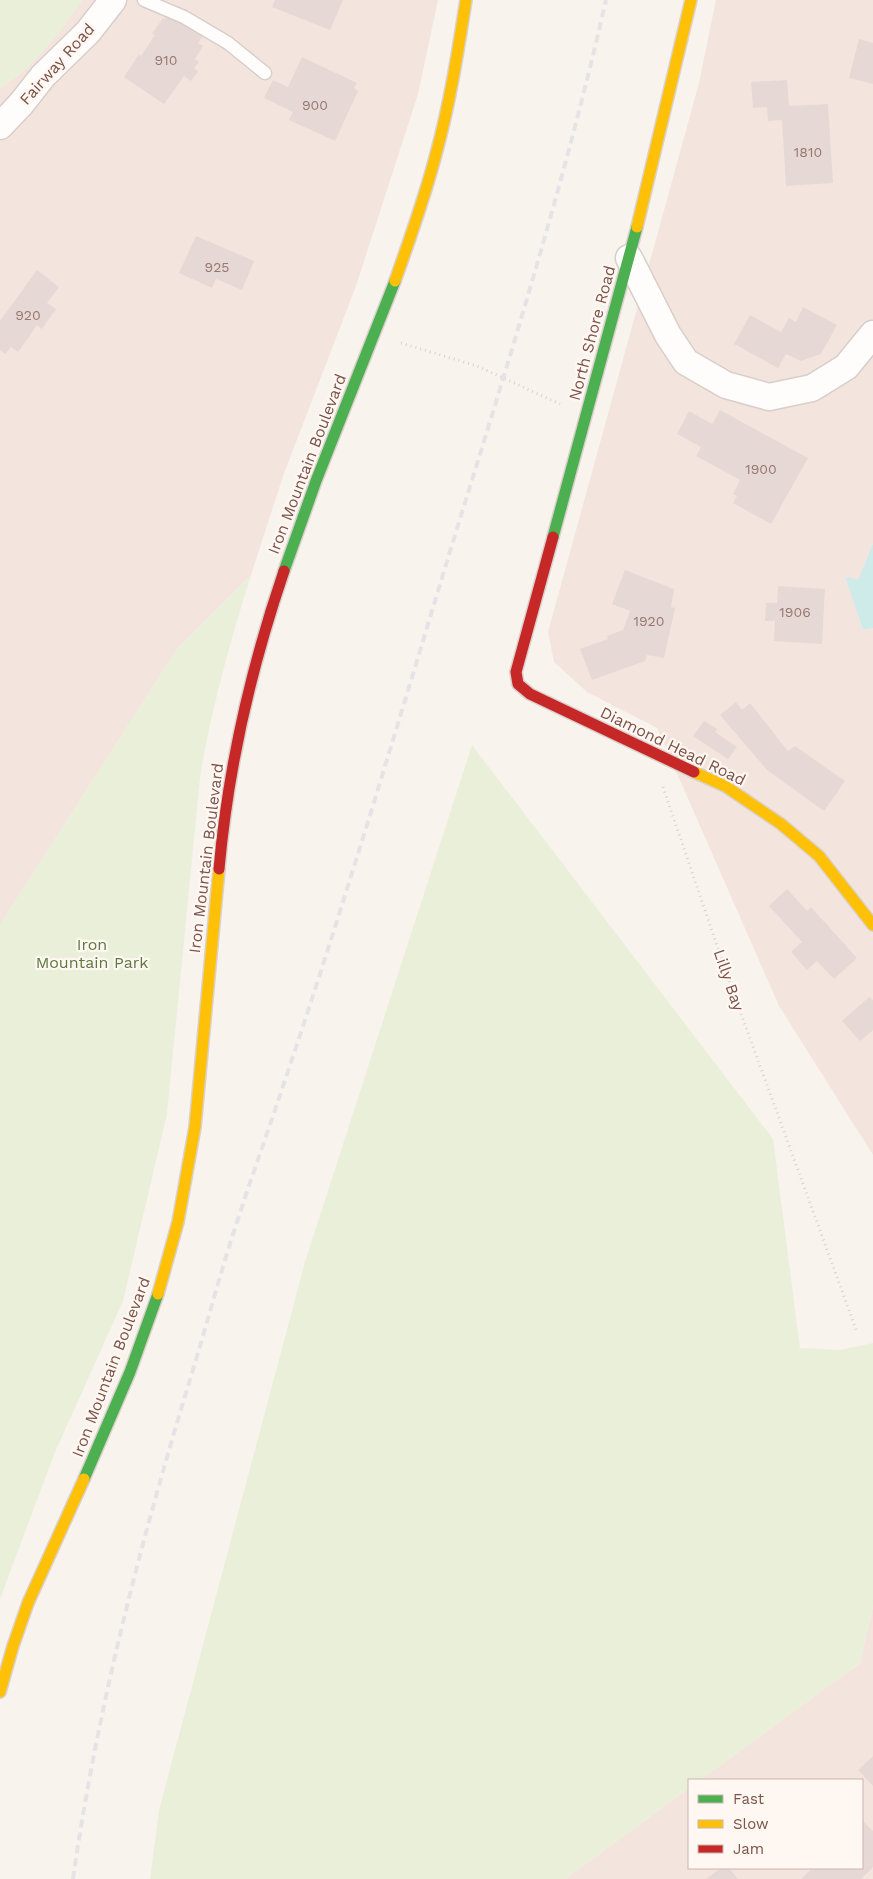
<svg xmlns="http://www.w3.org/2000/svg" width="873" height="1879" viewBox="0 0 873 1879" font-family="'Work Sans',sans-serif">
<rect width="100%" height="100%" fill="#f9f3ee"/>
<g fill="#f3e5dd">
<polygon points="82,0 438,0 418,94 356,286 283,476 251,575 177,649 0,925 0,89 28,67 58,34"/>
<polygon points="716,0 873,0 873,543 858,581 846,576 863,630 873,628 873,1155 779,1006 657,728 587,692 554,662 548,632 699,83"/>
<polygon points="873,1606 873,1879 565,1879 689,1788 689,1868 862,1868 862,1780 700,1780 860,1663"/>
</g>
<g fill="#eaefd9">
<polygon points="0,0 82,0 58,34 28,67 0,89"/>
<path d="M251,575C230,642 211,709 200,778L167,1114L123,1301L55,1452L0,1599V925L177,649Z"/>
<polygon points="472,745 773,1139 800,1348 840,1350 873,1343 873,1606 860,1663 700,1780 689,1780 689,1788 565,1879 150,1879 159,1810 305,1262"/>
</g>
<polygon fill="#ceebe9" points="873,543 873,628 863,630 845,576 858,580"/>
<g fill="#e6d9d5">
<polygon points="275,0 343,0 330,30 272,7"/>
<polygon points="169,13 203,36 198,43 203,46 195,59 199,62 194,68 198,71 191,81 184,76 164,104 124,77 139,54 141,56 155,35 152,34 163,18 165,19"/>
<polygon points="859,39 873,43 873,84 849,78"/>
<polygon points="302,57 357,83 354,88 358,91 335,141 289,120 293,112 264,98 273,80 288,87"/>
<polygon points="787,80 789,106 828,104 833,183 786,186 782,120 768,121 767,107 753,108 751,82"/>
<polygon points="196,236 254,261 242,290 216,279 212,288 179,273"/>
<polygon points="37,270 59,287 47,303 56,309 42,329 37,325 18,352 11,347 5,354 0,350 0,321"/>
<polygon points="803,307 837,325 821,354 801,361 786,354 778,368 734,344 750,315 781,332 789,318 796,322"/>
<polygon points="720,410 808,458 771,524 733,503 737,496 733,494 740,480 696,456 701,447 677,434 689,411 712,424"/>
<polygon points="625,570 674,589 671,607 675,608 664,658 647,655 645,661 592,680 580,649 608,639 607,636 623,630 630,611 612,604"/>
<polygon points="778,586 825,589 822,644 774,641 775,621 765,621 766,603 777,603"/>
<polygon points="736,702 742,710 750,703 788,751 795,746 845,781 824,811 767,770 720,715"/>
<polygon points="704,721 717,729 715,732 737,747 728,759 693,736"/>
<polygon points="787,889 807,911 811,907 857,958 834,979 817,961 807,970 791,952 802,942 769,906"/>
<polygon points="869,997 873,1000 873,1030 860,1041 842,1021"/>
<polygon points="873,1756 873,1786 858,1770"/>
<polygon points="862,1820 873,1831 873,1867 861,1879 801,1879 812,1868 862,1868"/>
<polygon points="721,1868 729,1868 738,1879 706,1879"/>
</g>
<g fill="none" stroke-linecap="round" stroke-linejoin="round">
<g stroke="#d8ceca" stroke-width="15">
<polyline id="lane" points="144,0 184,17 228,43 265,73"/>
</g>
<g stroke="#d8ceca" stroke-width="29">
<g id="street">
<polyline points="0,126 21,104 43,76 88,32 113,0"/>
<polyline points="629,258 668,335 686,362 726,385 769,397 812,388 846,367 873,334"/>
</g>
</g>
<g stroke="#dad0cc" stroke-width="14">
<g id="fast">
<polyline points="553,537 637,227"/>
<polyline points="284,571 316,481 395,281"/>
<polyline points="84,1479 130,1372 158,1294"/>
</g>
</g>
<g stroke="#dad0cc" stroke-width="14">
<g id="slow">
<polyline points="637,227 691,0"/>
<path d="M395,281C410,239 425,197 436,154C450,103 458,51 466,0"/>
<polyline points="694,772 725,786 781,824 819,856 873,925"/>
<polyline points="158,1294 178,1222 195,1127 219,869"/>
<polyline points="0,1692 13,1646 28,1603 84,1479"/>
</g>
</g>
<g stroke="#dad0cc" stroke-width="14">
<g id="jam">
<polyline points="553,537 516,672 518,684 530,694 694,772"/>
<path d="M219,869C228,768 251,668 284,571"/>
</g>
</g>
<g stroke="#dbd1ce" stroke-width="3" stroke-dasharray="1 4" stroke-linecap="butt">
<polyline points="401,343 477,366 560,404"/>
<polyline points="663,787 728,978 857,1332"/>
</g>
<use href="#lane" stroke="#fefdfc" stroke-width="12"/>
<use href="#street" stroke="#fefdfc" stroke-width="26"/>
<use href="#fast" stroke="#4caf50" stroke-width="11"/>
<use href="#slow" stroke="#ffc107" stroke-width="11"/>
<use href="#jam" stroke="#c62828" stroke-width="11"/>
<path stroke="#e5e3e6" stroke-width="4" stroke-dasharray="8 5" stroke-linecap="butt" d="M73,1879C98,1703 143,1533 195,1363C210,1313 223,1263 240,1213C253,1172 268,1132 281,1092C342,912 396,730 451,548C507,367 564,185 606,0"/>
</g>
<g text-anchor="middle" dominant-baseline="central" stroke-width="4.5" stroke-linejoin="round" paint-order="stroke">
<g font-size="14" fill="#977770">
<text x="166" y="60">910</text>
<text x="315" y="105">900</text>
<text x="808" y="152">1810</text>
<text x="217" y="267">925</text>
<text x="28" y="315">920</text>
<text x="761" y="469">1900</text>
<text x="795" y="612">1906</text>
<text x="649" y="621">1920</text>
</g>
<g font-size="16" fill="#7a534b" stroke="#fff7f1">
<text transform="translate(57 64) rotate(-48)">Fairway Road</text>
<text transform="translate(592 333) rotate(-75)">North Shore Road</text>
<text transform="translate(307 464) rotate(-69)">Iron Mountain Boulevard</text>
<text transform="translate(673 746) rotate(26)">Diamond Head Road</text>
<text transform="translate(206 858) rotate(-83)">Iron Mountain Boulevard</text>
<text transform="translate(729 980) rotate(71)">Lilly Bay</text>
<text transform="translate(111 1367) rotate(-69)">Iron Mountain Boulevard</text>
</g>
<g font-size="16" fill="#5c7a40" stroke="#fff7f1">
<text x="92" y="944">Iron<tspan x="92" dy="18">Mountain Park</tspan></text>
</g>
</g>
<rect x="688" y="1779" width="175" height="90" fill="#fff7f1" stroke="#cab5af"/>
<rect x="698" y="1795" width="25" height="8" fill="#4caf50" stroke="#cab5af"/>
<text x="733" y="1804" font-size="15" fill="#7a534b">Fast</text>
<rect x="698" y="1820" width="25" height="8" fill="#ffc107" stroke="#cab5af"/>
<text x="733" y="1829" font-size="15" fill="#7a534b">Slow</text>
<rect x="698" y="1845" width="25" height="8" fill="#c62828" stroke="#cab5af"/>
<text x="733" y="1854" font-size="15" fill="#7a534b">Jam</text>
</svg>
